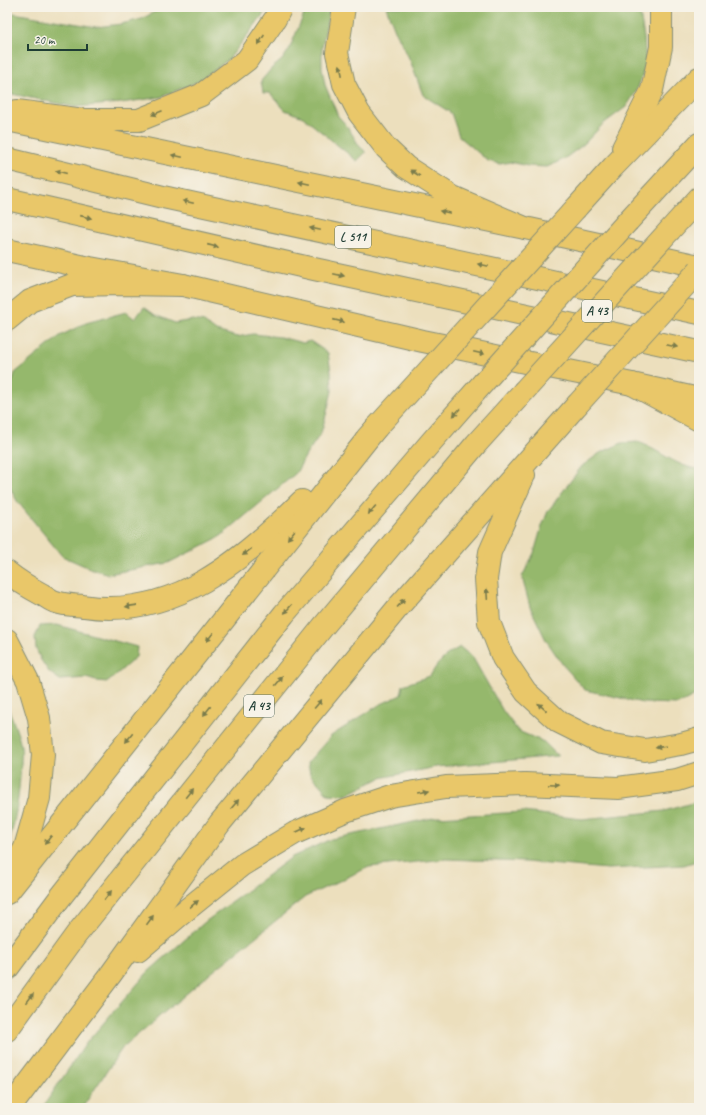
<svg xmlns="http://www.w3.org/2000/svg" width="706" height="1115" viewBox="0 0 706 1115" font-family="Caveat,sans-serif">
<rect width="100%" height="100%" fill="#f7f3e8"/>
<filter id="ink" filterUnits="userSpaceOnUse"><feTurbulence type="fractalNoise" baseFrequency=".025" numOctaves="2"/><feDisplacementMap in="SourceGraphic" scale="8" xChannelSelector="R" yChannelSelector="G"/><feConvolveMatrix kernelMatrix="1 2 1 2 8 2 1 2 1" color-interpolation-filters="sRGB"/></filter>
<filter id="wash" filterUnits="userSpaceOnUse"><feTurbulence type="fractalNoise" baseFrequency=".012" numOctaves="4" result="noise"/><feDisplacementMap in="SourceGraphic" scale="16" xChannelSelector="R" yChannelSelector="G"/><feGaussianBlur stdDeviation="0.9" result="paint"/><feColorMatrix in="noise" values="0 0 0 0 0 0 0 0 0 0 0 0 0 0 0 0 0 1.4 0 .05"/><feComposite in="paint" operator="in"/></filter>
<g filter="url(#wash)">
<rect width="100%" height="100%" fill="#ecdfbd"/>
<g fill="#95b86c" stroke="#5a7a50">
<polygon points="163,7 269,7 229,59 199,81 161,97 121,103 75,107 7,93 7,12 96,27 121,24 142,19"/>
<polygon points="307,7 330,7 322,47 322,68 325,85 338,116 347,126 360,147 366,152 357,161 303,117 285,110 270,93 263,93 261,81 272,68 282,60 289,50"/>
<polygon points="386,7 639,7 644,38 646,65 637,90 626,107 603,124 584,144 564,159 547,167 528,166 510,162 500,164 488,161 459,136 451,113 423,95 410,60 395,30"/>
<polygon points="144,307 155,315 175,323 193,320 204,322 216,331 237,337 253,334 280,337 303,343 310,341 328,353 331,372 332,391 326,415 321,433 306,455 296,473 221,536 200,547 168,563 108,574 87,567 62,556 17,501 7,482 7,401 15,373 60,336 86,323 126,312 135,319"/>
<path d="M639,442C658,450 679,468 699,469V693L678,704L643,703L585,690L563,665L546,640L530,607L522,577L534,553L541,529L548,511L582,466L600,453L622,443Z"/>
<polygon points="57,625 137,647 136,657 108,682 96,681 86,678 60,680 49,672 41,660 36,649 35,637 40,626"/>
<polygon points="460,647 473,658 503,711 518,731 544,742 558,756 436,767 380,778 346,795 328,794 310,774 308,762 331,736 379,705 401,695 403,685 430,676 437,665 448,654"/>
<path d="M7,705C12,719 18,732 21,746C22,752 21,758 21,764C19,791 17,821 7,846Z"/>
<polygon points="699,801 699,860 684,865 608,869 525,862 446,859 369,867 305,897 211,973 123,1047 82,1108 42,1108 87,1042 148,972 205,922 292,857 331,839 438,817 523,812 582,819 664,811"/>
</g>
</g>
<g filter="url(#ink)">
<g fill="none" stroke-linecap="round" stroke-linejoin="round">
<g stroke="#868e78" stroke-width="24">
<g id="trunk">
<polyline points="7,120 525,228 699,266"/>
<polyline points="7,159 163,197 699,313"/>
<polyline points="7,199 314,269 699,352"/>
<polyline points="7,250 90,268 183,285 423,341 632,384 699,399"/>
</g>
</g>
<g stroke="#868e78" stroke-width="24">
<g id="motorway">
<polyline points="344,7 337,53 344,84 359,113 386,148 406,167 453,197 525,228"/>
<polyline points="7,113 17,111 84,120 139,120 201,95 247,60 275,19 281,7"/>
<polyline points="623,148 652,90 661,47 661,7"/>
<polyline points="576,208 613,167 699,78"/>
<polyline points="628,221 699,144"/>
<polyline points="670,230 699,198"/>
<polyline points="7,320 30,301 72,285 123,284 183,285"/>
<polyline points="632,384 699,420"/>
<polyline points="367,438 431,368"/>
<polyline points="524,475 490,552 486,579 489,622 503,658 526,692 559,722 601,743 645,750 681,744 699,739"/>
<path d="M7,572C18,581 30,588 43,595C47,597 51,601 56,602C64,605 74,605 83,606C173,620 243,560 302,501"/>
<polyline points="7,640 28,681 39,718 43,755 39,798 25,848 13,869"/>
<polyline points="7,893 376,428"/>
<polyline points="138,951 180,915 242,865 295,833 345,811 390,796 446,787 525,784 618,788 677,780 699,773"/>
<polyline points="7,969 59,899 284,614 432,441 483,383"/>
<polyline points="7,1030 76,935 322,628 476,444 523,392"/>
<polyline points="10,1108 111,974 220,823 400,605 577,405"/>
</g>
</g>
<use href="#trunk" stroke="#e9c769" stroke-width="22"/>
<use href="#motorway" stroke="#e9c769" stroke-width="22"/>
<g stroke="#868e78" stroke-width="24" stroke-linecap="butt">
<g id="motorway-bridge">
<polyline points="431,368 576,208"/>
<polyline points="483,383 628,221"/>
<polyline points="523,392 670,230"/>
<polyline points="577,405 699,270"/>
</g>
</g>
<use href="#motorway-bridge" stroke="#e9c769" stroke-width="22"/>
</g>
<defs><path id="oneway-solid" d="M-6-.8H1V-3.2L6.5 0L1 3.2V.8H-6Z"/></defs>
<g fill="#7a7b4c">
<use href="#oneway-solid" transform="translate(261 40) rotate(124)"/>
<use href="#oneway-solid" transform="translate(341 70) rotate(-102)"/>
<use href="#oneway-solid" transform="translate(157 113) rotate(158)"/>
<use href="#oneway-solid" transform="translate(177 156) rotate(-168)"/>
<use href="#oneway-solid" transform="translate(61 172) rotate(-166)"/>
<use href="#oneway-solid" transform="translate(415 173) rotate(-147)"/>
<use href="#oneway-solid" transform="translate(304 183) rotate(-168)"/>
<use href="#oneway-solid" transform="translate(188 202) rotate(-168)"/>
<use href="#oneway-solid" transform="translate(445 212) rotate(-168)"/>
<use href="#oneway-solid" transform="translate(86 217) rotate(13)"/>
<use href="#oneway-solid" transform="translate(315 229) rotate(-168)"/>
<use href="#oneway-solid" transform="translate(213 246) rotate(13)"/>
<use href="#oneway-solid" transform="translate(483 265) rotate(-168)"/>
<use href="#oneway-solid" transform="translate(339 275) rotate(12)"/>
<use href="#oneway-solid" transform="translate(339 321) rotate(13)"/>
<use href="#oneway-solid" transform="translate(672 346) rotate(12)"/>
<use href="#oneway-solid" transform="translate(479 353) rotate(12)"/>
<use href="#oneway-solid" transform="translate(457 412) rotate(132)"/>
<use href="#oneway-solid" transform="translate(372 510) rotate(130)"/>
<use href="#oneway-solid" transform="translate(291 535) rotate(129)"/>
<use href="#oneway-solid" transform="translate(247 552) rotate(142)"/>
<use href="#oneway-solid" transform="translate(487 594) rotate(-94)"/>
<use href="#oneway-solid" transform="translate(401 603) rotate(-49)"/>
<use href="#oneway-solid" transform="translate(131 606) rotate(172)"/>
<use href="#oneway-solid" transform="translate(288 609) rotate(130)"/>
<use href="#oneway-solid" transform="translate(210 637) rotate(129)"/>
<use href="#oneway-solid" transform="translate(279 681) rotate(-51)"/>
<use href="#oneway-solid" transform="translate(318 704) rotate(-50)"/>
<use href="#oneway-solid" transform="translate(542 707) rotate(-138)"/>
<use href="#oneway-solid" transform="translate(207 711) rotate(128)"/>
<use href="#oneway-solid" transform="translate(129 738) rotate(128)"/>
<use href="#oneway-solid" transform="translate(661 747) rotate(171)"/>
<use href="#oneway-solid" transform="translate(554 785) rotate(2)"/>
<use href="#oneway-solid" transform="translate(424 791) rotate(-10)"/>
<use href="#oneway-solid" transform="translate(189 793) rotate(-51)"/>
<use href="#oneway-solid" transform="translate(235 804) rotate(-50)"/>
<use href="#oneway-solid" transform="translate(301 830) rotate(-24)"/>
<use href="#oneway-solid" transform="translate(48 840) rotate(128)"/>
<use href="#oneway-solid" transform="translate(108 895) rotate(-52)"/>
<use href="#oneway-solid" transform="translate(194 904) rotate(-39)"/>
<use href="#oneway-solid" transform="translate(150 920) rotate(-54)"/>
<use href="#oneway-solid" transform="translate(30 998) rotate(-54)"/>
</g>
</g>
<g text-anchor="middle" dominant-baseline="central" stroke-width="3" stroke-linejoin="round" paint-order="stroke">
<g fill="#f7f3e8" stroke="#60746a" stroke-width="1">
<rect x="335" y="226" width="36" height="22" rx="3"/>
<rect x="582" y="300" width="30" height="22" rx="3"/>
<rect x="244" y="695" width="30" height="22" rx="3"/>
</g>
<g font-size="13" font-weight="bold" fill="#1f3d34">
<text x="353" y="237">L 511</text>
<text x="597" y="311">A 43</text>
<text x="259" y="706">A 43</text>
</g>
</g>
<rect width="706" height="1115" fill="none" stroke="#f7f3e8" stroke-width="24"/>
<path d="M28 44v6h59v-6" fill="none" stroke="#1f3d34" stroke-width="2"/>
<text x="34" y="44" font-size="12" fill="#1f3d34" stroke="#f7f3e8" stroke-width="3" paint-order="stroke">20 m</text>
</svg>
